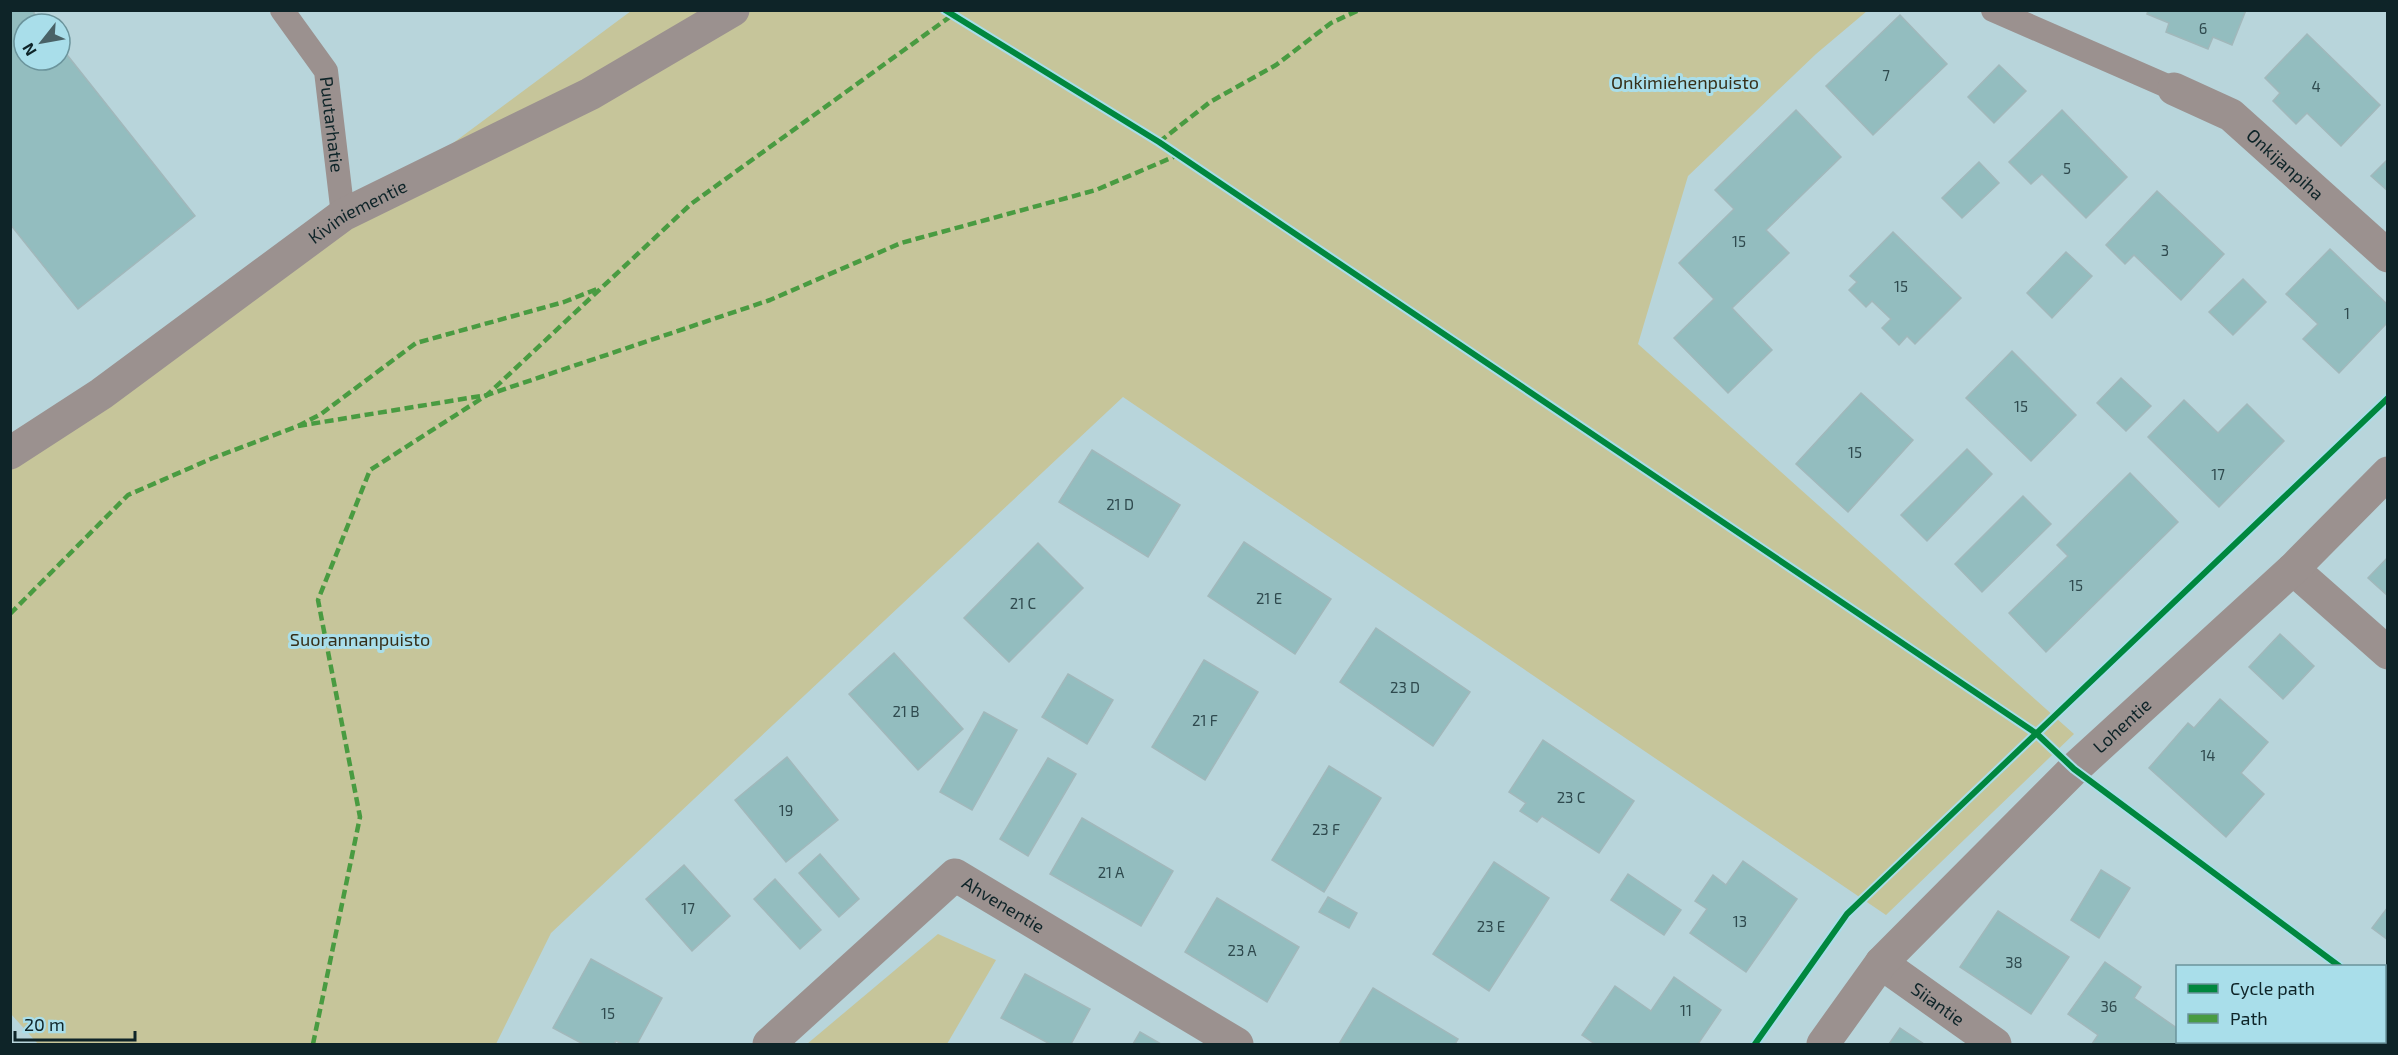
<svg xmlns="http://www.w3.org/2000/svg" width="2398" height="1055" viewBox="0 0 2398 1055" font-family="'Exo 2',sans-serif">
<rect width="100%" height="100%" fill="#b8d5db"/>
<g fill="#c6c59a">
<polygon points="631,11 1867,11 1816,54 1688,176 1638,344 2074,734 1886,915 1123,397 551,933 496,1044 38,1044 11,1014 11,461 340,227"/>
<polygon points="938,934 996,960 947,1044 807,1044"/>
</g>
<g fill="#93bdbf" stroke="#a1b8bb" stroke-width="1.5">
<polygon points="10,10 32,10 42,24 24,24 24,60 60,60 60,46 195,216 78,309 10,224"/>
<polygon points="2148,10 2246,10 2232,45 2213,37 2208,49 2166,32 2169,23 2147,14"/>
<polygon points="1900,15 1947,64 1873,135 1826,86"/>
<polygon points="2307,34 2380,105 2341,146 2307,113 2296,124 2273,101 2280,93 2265,78"/>
<polygon points="1999,65 2026,91 1994,123 1968,97"/>
<polygon points="1796,110 1841,157 1766,230 1789,253 1732,308 1772,350 1728,393 1674,338 1714,299 1679,263 1734,209 1715,190"/>
<polygon points="2062,110 2127,177 2086,218 2042,174 2031,184 2009,162"/>
<polygon points="2388,159 2388,191 2371,176"/>
<polygon points="1979,162 1999,183 1962,218 1942,198"/>
<polygon points="2157,191 2224,254 2181,300 2134,255 2125,264 2106,245"/>
<polygon points="1893,232 1961,298 1915,344 1907,336 1899,345 1882,328 1891,319 1872,301 1866,307 1849,290 1857,282 1850,276"/>
<polygon points="2330,249 2388,305 2388,322 2339,373 2303,339 2318,324 2286,294"/>
<polygon points="2066,252 2092,276 2052,318 2027,293"/>
<polygon points="2243,279 2266,302 2233,335 2209,312"/>
<polygon points="2012,351 2076,415 2031,461 1966,398"/>
<polygon points="2121,378 2151,406 2126,431 2097,403"/>
<polygon points="1861,393 1913,440 1848,512 1796,464"/>
<polygon points="2184,400 2218,433 2247,404 2284,441 2219,507 2148,437"/>
<polygon points="1967,449 1992,474 1927,541 1901,515"/>
<polygon points="1092,450 1180,505 1148,557 1059,502"/>
<polygon points="2130,473 2178,522 2046,652 2009,613 2068,556 2057,545"/>
<polygon points="2023,496 2051,524 1982,592 1955,564"/>
<polygon points="1244,542 1331,599 1295,654 1208,596"/>
<polygon points="1038,543 1083,588 1009,662 964,618"/>
<polygon points="2388,557 2388,596 2368,578"/>
<polygon points="1376,628 1470,692 1433,746 1340,682"/>
<polygon points="2280,634 2314,666 2283,699 2249,667"/>
<polygon points="894,653 963,729 918,770 849,694"/>
<polygon points="1204,660 1258,692 1205,780 1152,747"/>
<polygon points="1068,674 1113,700 1087,744 1042,717"/>
<polygon points="2220,699 2268,742 2241,773 2264,794 2226,837 2149,768 2188,723 2194,728"/>
<polygon points="984,712 1017,730 972,810 940,792"/>
<polygon points="1543,740 1634,801 1599,853 1542,816 1537,822 1520,811 1526,803 1509,792"/>
<polygon points="787,757 838,820 786,862 735,800"/>
<polygon points="1048,758 1076,774 1028,856 1000,839"/>
<polygon points="1329,766 1381,798 1324,892 1272,860"/>
<polygon points="1082,818 1173,871 1141,926 1050,874"/>
<polygon points="820,854 859,899 839,917 799,873"/>
<polygon points="1743,861 1797,899 1746,972 1690,933 1707,909 1695,901 1713,875 1726,885"/>
<polygon points="1494,862 1549,898 1489,991 1433,954"/>
<polygon points="684,865 730,916 692,951 646,899"/>
<polygon points="2101,870 2130,888 2099,938 2071,920"/>
<polygon points="1628,874 1681,910 1664,935 1611,900"/>
<polygon points="775,879 821,930 800,949 754,899"/>
<polygon points="1328,897 1357,913 1349,928 1319,912"/>
<polygon points="1217,898 1299,947 1267,1002 1185,952"/>
<polygon points="2388,907 2388,940 2372,928"/>
<polygon points="1998,911 2069,957 2031,1014 1960,967"/>
<polygon points="591,959 662,998 637,1044 623,1044 616,1041 614,1044 583,1044 553,1028"/>
<polygon points="2105,962 2141,987 2134,998 2178,1029 2178,1042 2189,1042 2186,1044 2092,1044 2098,1035 2068,1014"/>
<polygon points="1025,974 1090,1009 1071,1044 1050,1044 1001,1018"/>
<polygon points="1674,977 1721,1010 1698,1044 1595,1044 1582,1035 1615,986 1651,1011"/>
<polygon points="1373,988 1458,1039 1455,1044 1339,1044"/>
<polygon points="1900,1028 1924,1044 1889,1044"/>
<polygon points="1140,1032 1161,1044 1133,1044"/>
</g>
<g fill="none" stroke-linecap="round" stroke-linejoin="round">
<g stroke="#9b918f" stroke-width="24">
<path id="s1" d="M282,10L326,71L343,215"/>
<polyline points="1993,10 2174,89"/>
</g>
<g stroke="#9b918f" stroke-width="33">
<path id="s2" d="M2174,89L2231,115L2388,256"/>
<path id="s3" d="M10,453L101,394L343,215L590,94L733,10"/>
<polyline points="2293,569 2388,653"/>
<path id="s4" d="M1881,963L1995,1044"/>
<path id="s5" d="M769,1044L955,875L1237,1044"/>
<path id="s6" d="M1823,1044L1881,963L2074,769L2293,569L2388,473"/>
</g>
<g stroke="#499b41" stroke-width="4.5" stroke-dasharray="9 4.5" stroke-linecap="butt">
<polyline points="1159,142 1210,102 1276,65 1331,23 1359,10"/>
<polyline points="298,426 487,395 770,300 901,243 1096,190 1178,155"/>
<polyline points="10,614 128,495 213,458 298,426 321,414 416,343 564,302 597,289"/>
<polyline points="313,1044 360,817 318,600 370,470 487,395 691,204 951,16 951,10"/>
</g>
<g stroke="#a9deea" stroke-width="10">
<g id="cycleway">
<polyline points="945,10 1159,142 2037,734 2074,769 2339,966"/>
<polyline points="1755,1044 1847,914 2388,398"/>
</g>
</g>
<use href="#cycleway" stroke="#00873e" stroke-width="6"/>
</g>
<g text-anchor="middle" dominant-baseline="central" stroke-width="6" stroke-linejoin="round" paint-order="stroke">
<g font-size="15" fill="#2f4a4e">
<text x="2203" y="28">6</text>
<text x="1886" y="75">7</text>
<text x="2316" y="86">4</text>
<text x="2067" y="168">5</text>
<text x="1739" y="241">15</text>
<text x="2165" y="250">3</text>
<text x="1901" y="286">15</text>
<text x="2347" y="313">1</text>
<text x="2021" y="406">15</text>
<text x="1855" y="452">15</text>
<text x="2218" y="474">17</text>
<text x="1120" y="504">21 D</text>
<text x="2076" y="585">15</text>
<text x="1269" y="598">21 E</text>
<text x="1023" y="603">21 C</text>
<text x="1405" y="687">23 D</text>
<text x="906" y="711">21 B</text>
<text x="1205" y="720">21 F</text>
<text x="2208" y="755">14</text>
<text x="1571" y="797">23 C</text>
<text x="786" y="810">19</text>
<text x="1326" y="829">23 F</text>
<text x="1111" y="872">21 A</text>
<text x="688" y="908">17</text>
<text x="1740" y="921">13</text>
<text x="1491" y="926">23 E</text>
<text x="1242" y="950">23 A</text>
<text x="2014" y="962">38</text>
<text x="2109" y="1006">36</text>
<text x="1686" y="1010">11</text>
<text x="608" y="1013">15</text>
</g>
<g font-size="18" fill="#362f19" stroke="#a9deea">
<text x="1685" y="82">Onkimiehenpuisto</text>
<text x="360" y="639">Suorannanpuisto</text>
</g>
<g font-size="18" fill="#0e2428" stroke="#a9deea">
<text stroke="none"><textPath href="#s1" startOffset="129">Puutarhatie</textPath></text>
<text stroke="none"><textPath href="#s2" startOffset="136">Onkijanpiha</textPath></text>
<text stroke="none"><textPath href="#s3" startOffset="424">Kiviniementie</textPath></text>
<text stroke="none"><textPath href="#s6" startOffset="438">Lohentie</textPath></text>
<text stroke="none"><textPath href="#s5" startOffset="308">Ahvenentie</textPath></text>
<text stroke="none"><textPath href="#s4" startOffset="70">Siiantie</textPath></text>
</g>
</g>
<rect width="2398" height="1055" fill="none" stroke="#0e2428" stroke-width="24"/>
<rect x="2176" y="965" width="210" height="78" fill="#a9deea" stroke="#6b949c" stroke-width="1.5"/>
<rect x="2188" y="984" width="30" height="9" fill="#00873e" stroke="#6b949c" stroke-width="1.5"/>
<text x="2230" y="995" font-size="18" fill="#0e2428">Cycle path</text>
<rect x="2188" y="1014" width="30" height="9" fill="#499b41" stroke="#6b949c" stroke-width="1.5"/>
<text x="2230" y="1025" font-size="18" fill="#0e2428">Path</text>
<g transform="translate(42 42) rotate(239)"><circle r="28" fill="#a9deea" stroke="#6b949c" stroke-width="1.5"/>
<path d="M0-4.5L10 22L0 15L-10 22Z" fill="#4a6267"/>
<text y="-9" font-size="16" font-weight="bold" text-anchor="middle" fill="#0e2428">N</text>
</g>
<path d="M15 1031v9h120v-9" fill="none" stroke="#0e2428" stroke-width="3"/>
<text x="24" y="1031" font-size="18" fill="#0e2428" stroke="#a9deea" stroke-width="4.5" paint-order="stroke">20 m</text>
</svg>
